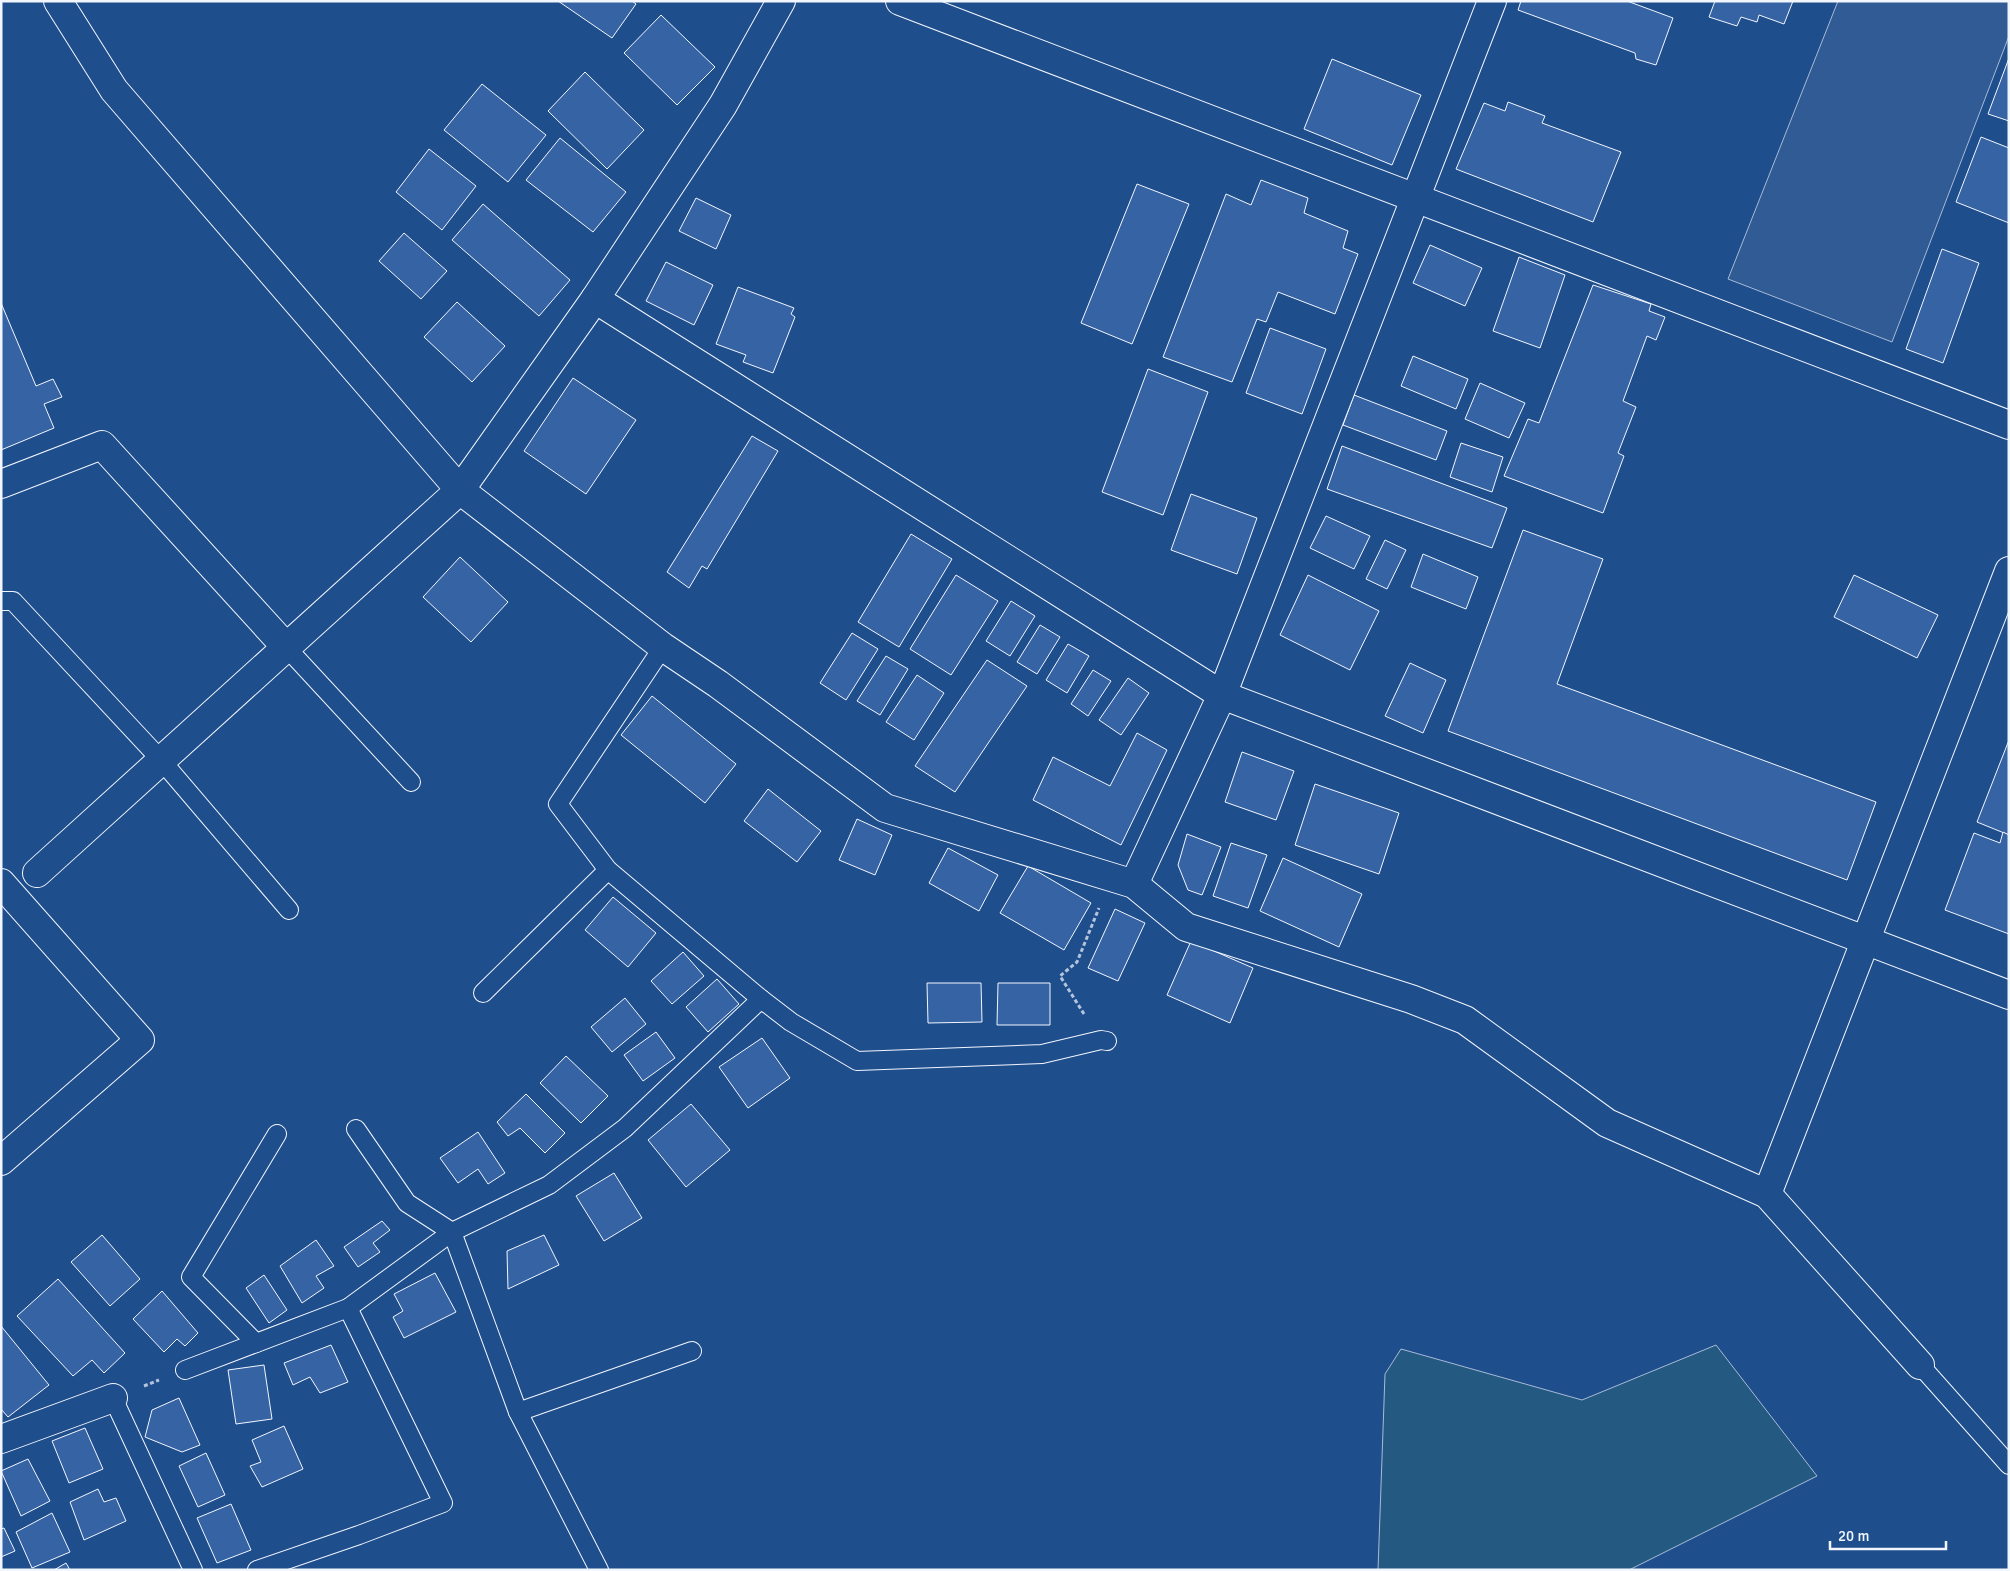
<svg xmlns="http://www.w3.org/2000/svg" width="2010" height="1571" viewBox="0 0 2010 1571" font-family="Signika,sans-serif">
<rect width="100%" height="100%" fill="#1f4e8c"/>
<polygon fill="#245a82" stroke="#a8bbd7" points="1716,1345 1817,1476 1629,1570 1378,1570 1385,1374 1401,1349 1582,1400"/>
<polygon fill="#305b95" stroke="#a8bbd7" points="1838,1 2009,1 2009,36 1892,342 1728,279"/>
<g fill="#3563a3" stroke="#f2f6ff">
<polygon points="558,1 632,1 636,4 612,38"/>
<polygon points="1521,1 1627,1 1673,18 1656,65 1636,59 1635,53 1518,10"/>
<polygon points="1715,1 1793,1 1784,24 1759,15 1757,22 1741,17 1737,26 1709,17"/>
<polygon points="661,15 715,67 677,105 624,53"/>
<polygon points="2009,58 2009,121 1988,114"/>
<polygon points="1332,59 1421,95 1392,165 1304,129"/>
<polygon points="585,72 644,130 607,169 548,111"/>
<polygon points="482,84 546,135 508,182 444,130"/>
<polygon points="1508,102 1545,116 1542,123 1621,152 1593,222 1456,169 1484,103 1505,111"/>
<polygon points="1981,137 2009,148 2009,223 1956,202"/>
<polygon points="560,138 626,192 593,232 526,180"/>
<polygon points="429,149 476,186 442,230 396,192"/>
<polygon points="1261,180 1308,198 1304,213 1348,231 1343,248 1358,254 1335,314 1278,292 1266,322 1257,319 1232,382 1163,357 1226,194 1251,205"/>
<polygon points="1137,184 1189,204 1132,344 1081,323"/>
<polygon points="696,198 731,215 716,249 679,231"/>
<polygon points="483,204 570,280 539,316 452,240"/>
<polygon points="404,233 447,271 421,299 379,261"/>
<polygon points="1430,245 1482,268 1465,306 1413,283"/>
<polygon points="1942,249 1979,263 1943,363 1906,349"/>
<polygon points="1519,257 1565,275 1540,348 1493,331"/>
<polygon points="666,262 713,285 694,325 646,301"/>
<polygon points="1593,285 1651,304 1649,311 1665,317 1656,340 1647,336 1623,401 1636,407 1618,453 1624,456 1603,513 1504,476 1528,419 1539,423"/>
<polygon points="738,287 794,308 791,314 795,317 773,373 743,362 746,355 716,344"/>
<polygon points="457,302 505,346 472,382 424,337"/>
<polygon points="1,303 36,386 53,379 62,397 44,404 54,428 1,450"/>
<polygon points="1270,328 1326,349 1302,414 1246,393"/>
<polygon points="1413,356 1468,379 1456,409 1401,386"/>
<polygon points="1148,369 1208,392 1163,515 1102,492"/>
<polygon points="573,378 636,420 586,494 524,451"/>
<polygon points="1480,383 1525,403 1509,438 1465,419"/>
<polygon points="1354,395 1447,431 1436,460 1343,425"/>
<polygon points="752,436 778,451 707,569 702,566 689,588 667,572"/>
<polygon points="1461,443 1503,457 1492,492 1450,477"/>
<polygon points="1342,446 1507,508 1492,548 1327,489"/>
<polygon points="1191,494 1257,518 1237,574 1171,550"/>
<polygon points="1326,516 1370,536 1354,569 1310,548"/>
<polygon points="1523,530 1603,559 1557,684 1876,802 1847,880 1448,731"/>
<polygon points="911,534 952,559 899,647 858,622"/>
<polygon points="1385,540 1406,550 1387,589 1366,579"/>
<polygon points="1423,554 1478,577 1466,609 1411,587"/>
<polygon points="460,557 508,602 471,642 423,597"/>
<polygon points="956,575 998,601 951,675 910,649"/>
<polygon points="1308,575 1379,611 1350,670 1280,635"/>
<polygon points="1854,575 1938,615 1917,658 1834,617"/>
<polygon points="1011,601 1035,616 1010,656 986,641"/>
<polygon points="1040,625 1060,637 1037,674 1017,662"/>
<polygon points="852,633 878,649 846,700 820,683"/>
<polygon points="1068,644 1089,656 1067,693 1046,680"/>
<polygon points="886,656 908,669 880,715 857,701"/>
<polygon points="987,660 1027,686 955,792 915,766"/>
<polygon points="1410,663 1446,680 1423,733 1385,716"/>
<polygon points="1093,670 1111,681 1088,716 1071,704"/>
<polygon points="917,675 944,693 914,740 886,722"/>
<polygon points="1128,678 1149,693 1121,735 1099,720"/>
<polygon points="652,696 736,764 705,803 621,735"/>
<polygon points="1137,733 1167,750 1121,845 1033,800 1053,757 1110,786"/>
<polygon points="2009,740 2009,835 1977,822"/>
<polygon points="1242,752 1294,771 1276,820 1225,802"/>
<polygon points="1315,784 1399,813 1379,874 1295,845"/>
<polygon points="768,789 821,831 797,862 744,821"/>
<polygon points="857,819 892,835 875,875 839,860"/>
<polygon points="2003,832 2009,835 2009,934 1945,910 1974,833 2000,843"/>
<polygon points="1187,834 1221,847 1202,895 1188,890 1178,865"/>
<polygon points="1231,843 1267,855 1248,908 1213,896"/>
<polygon points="948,848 998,875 979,911 929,883"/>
<polygon points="1283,858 1362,894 1339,947 1260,911"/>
<polygon points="1028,866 1091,903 1064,950 1000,913"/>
<polygon points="613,897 656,933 628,967 585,930"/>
<polygon points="1115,909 1145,923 1118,981 1088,968"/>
<polygon points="1191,941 1253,968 1230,1023 1167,995"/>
<polygon points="683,952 704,976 672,1004 651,981"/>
<polygon points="717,979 739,1004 708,1032 686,1007"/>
<polygon points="927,983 981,983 982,1022 928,1023"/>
<polygon points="998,983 1050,983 1050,1025 997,1025"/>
<polygon points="625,998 646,1024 612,1052 591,1027"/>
<polygon points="656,1032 675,1058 643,1081 624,1055"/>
<polygon points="762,1038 790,1078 748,1108 719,1067"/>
<polygon points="566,1056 608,1096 581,1123 540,1083"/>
<polygon points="526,1094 565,1133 545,1153 520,1128 508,1136 497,1122"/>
<polygon points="691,1104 730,1150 686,1187 648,1140"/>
<polygon points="478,1132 505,1173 488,1184 478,1169 458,1183 440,1158"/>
<polygon points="614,1173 642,1218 604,1241 576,1196"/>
<polygon points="382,1221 390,1230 373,1243 380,1252 358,1267 344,1247"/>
<polygon points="102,1235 140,1279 110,1306 71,1262"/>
<polygon points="544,1235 559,1265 508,1289 507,1251"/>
<polygon points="316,1240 334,1266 316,1276 324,1288 302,1303 280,1266"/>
<polygon points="435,1273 456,1312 404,1338 393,1317 403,1311 394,1294"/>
<polygon points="264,1275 287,1310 269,1323 246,1288"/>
<polygon points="58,1279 125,1353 104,1373 92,1360 73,1376 17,1316"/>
<polygon points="162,1291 198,1333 185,1346 177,1339 164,1352 133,1319"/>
<polygon points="1,1326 49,1385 8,1417 1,1409"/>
<polygon points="331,1345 348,1382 320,1393 310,1377 293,1385 284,1363"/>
<polygon points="264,1365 272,1419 236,1424 228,1370"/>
<polygon points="179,1398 200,1445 182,1452 145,1437 152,1410"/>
<polygon points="284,1426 303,1469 262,1487 250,1466 261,1462 252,1440"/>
<polygon points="85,1428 103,1469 69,1483 52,1441"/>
<polygon points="206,1453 225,1495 198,1507 179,1466"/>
<polygon points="28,1459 50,1501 21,1516 1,1471"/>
<polygon points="98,1489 104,1502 116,1498 126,1521 84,1540 70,1502"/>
<polygon points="231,1504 251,1550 217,1563 197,1518"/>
<polygon points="52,1513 70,1552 32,1568 16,1532"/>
<polygon points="4,1528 15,1551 1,1557 1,1529"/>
<polygon points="66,1563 70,1570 54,1570"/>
</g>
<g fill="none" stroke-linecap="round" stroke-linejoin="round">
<g stroke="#f2f6ff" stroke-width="20">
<g id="service">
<polyline points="1,601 13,601 161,760 289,910"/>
<polyline points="286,647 411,782"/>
<polyline points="483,993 608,870"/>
<polyline points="761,999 791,1022 857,1061 1042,1054 1101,1040 1107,1041"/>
<polyline points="356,1129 407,1203 452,1232 518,1412 599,1570"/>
<polyline points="256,1343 191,1277 277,1134"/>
<polyline points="1920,1365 2009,1465"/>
<polyline points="185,1370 348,1308 452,1232 549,1185 625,1128 761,999 608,870 558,804 663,647"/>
<polyline points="113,1398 193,1570"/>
<polyline points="518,1412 692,1351"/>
<polyline points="257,1570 359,1535 443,1503 348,1308"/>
</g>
</g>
<g stroke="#f2f6ff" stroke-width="30">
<g id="minor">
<polyline points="58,1 114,90 460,490 663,647 718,684 885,808 1134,884 1186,927 1411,999 1465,1020 1607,1123 1767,1194 1920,1365"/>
<polyline points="900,1 2009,425"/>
<polyline points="595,299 1222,695 2009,995"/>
<polyline points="1,484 102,445 286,647"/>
<polyline points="37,873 460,490 595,299 723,105 781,1"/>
<polyline points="1,883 140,1040 1,1161"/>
<polyline points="1134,884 1222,695 1492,1"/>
<polyline points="1767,1194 2009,571"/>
<polyline points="1,1439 113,1398"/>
</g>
</g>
<g stroke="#b3c4dc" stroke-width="3" stroke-dasharray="4 2.5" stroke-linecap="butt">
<polyline points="1084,1014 1060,976 1077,962 1099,908"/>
<polyline points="144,1386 159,1380"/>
</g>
<use href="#service" stroke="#1f4e8c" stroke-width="18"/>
<use href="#minor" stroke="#1f4e8c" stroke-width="28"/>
</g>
<rect width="2010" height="1571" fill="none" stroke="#f2f6ff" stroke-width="5"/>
<path d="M1830 1541v8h116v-8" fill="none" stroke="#f2f6ff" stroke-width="2.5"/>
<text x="1838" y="1541" font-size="15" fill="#f2f6ff" stroke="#1f4e8c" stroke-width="4" paint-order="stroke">20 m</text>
</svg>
